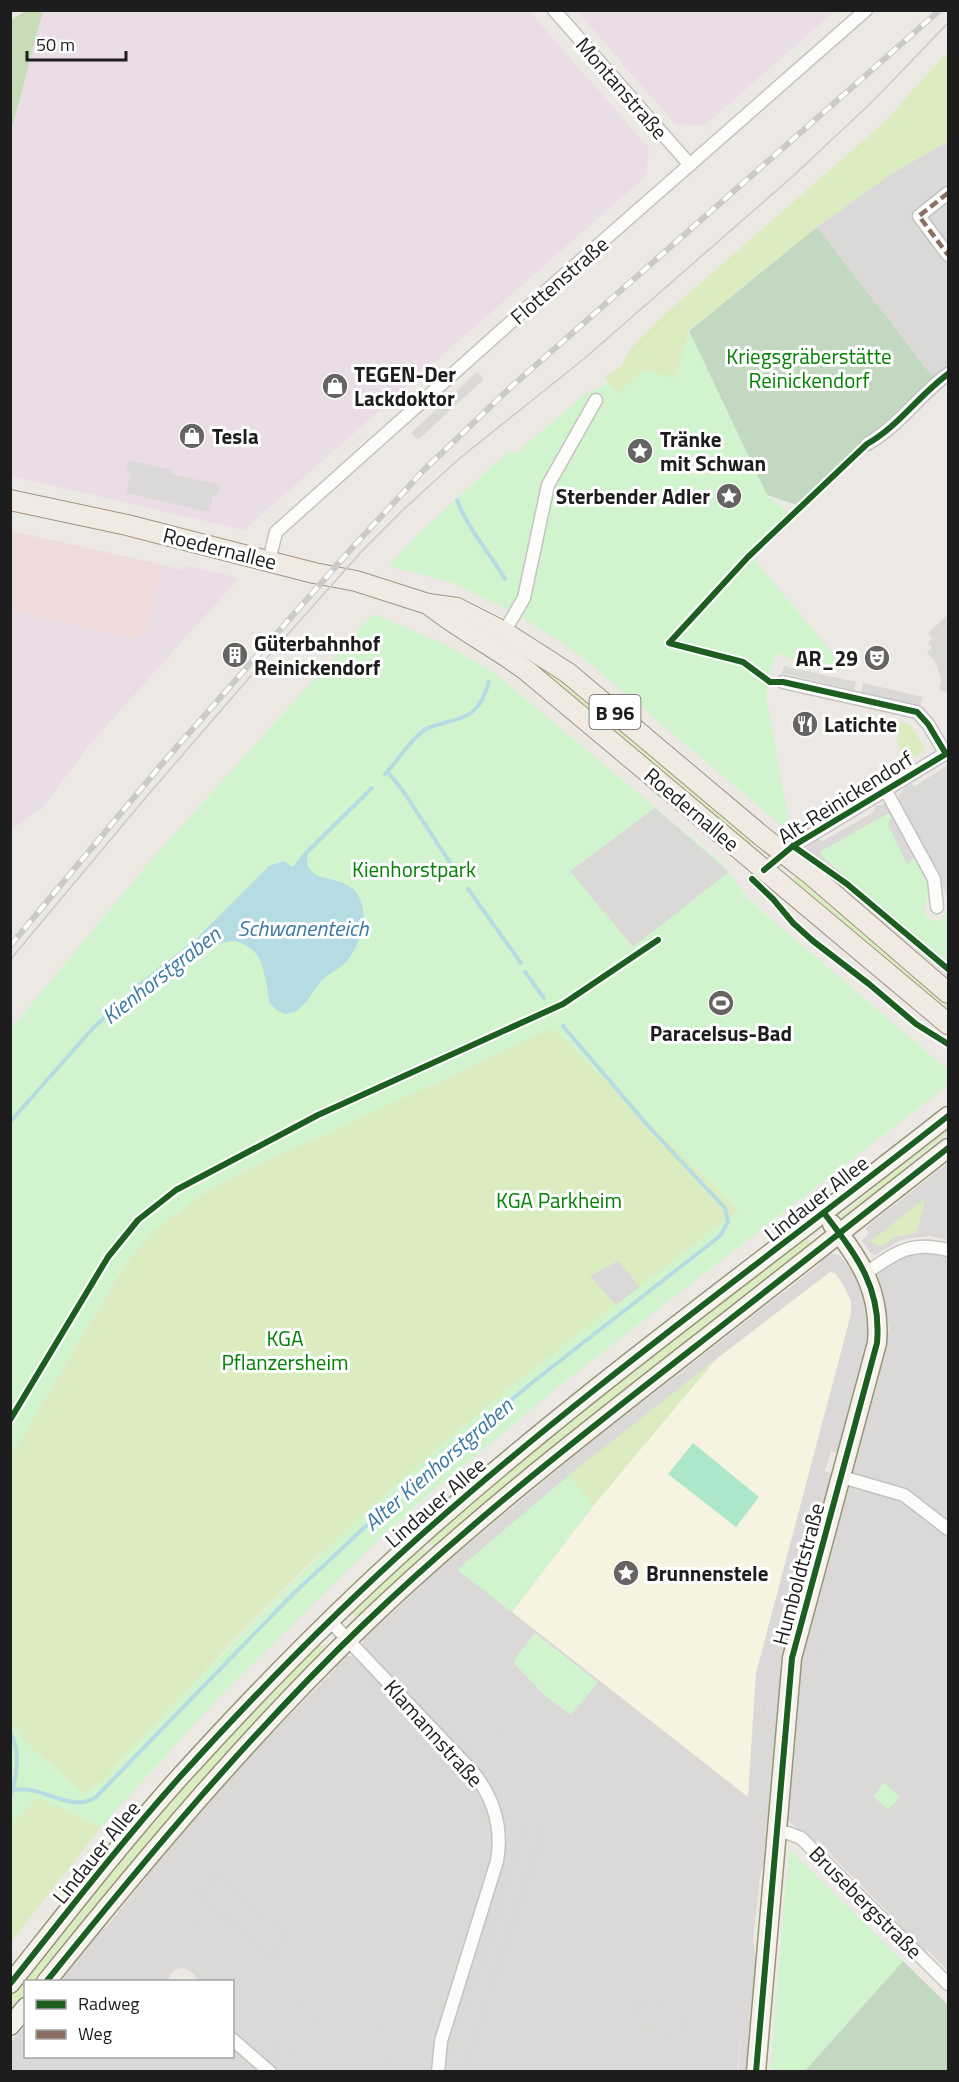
<svg xmlns="http://www.w3.org/2000/svg" width="959" height="2082" viewBox="0 0 959 2082" font-family="'Titillium Web',sans-serif">
<rect width="100%" height="100%" fill="#ece9e5"/>
<g fill="#dbd9d7">
<polygon points="948,141 948,374 937,382 817,227 889,175"/>
<polygon points="948,765 948,899 937,872 899,801 899,796 904,788 911,784 915,786"/>
<polygon points="884,804 888,807 921,865 928,893 924,904 925,915 930,920 940,921 948,911 948,977 815,865 817,862 805,852 807,845 817,839 823,841 874,812 875,806"/>
<polygon points="948,1163 948,1240 929,1236 913,1238 899,1241 875,1255 872,1254 862,1241 869,1233 865,1228"/>
<polygon points="919,1251 948,1255 948,1523 852,1474 850,1470 889,1329 886,1310 881,1288 877,1280 877,1274 889,1262"/>
<polygon points="826,1253 839,1255 855,1275 862,1285 872,1321 862,1322 859,1345 836,1429 846,1432 840,1453 831,1451 825,1471 834,1474 830,1490 820,1488 792,1591 802,1594 794,1625 783,1623 771,1668 766,1724 778,1727 777,1745 765,1754 759,1825 768,1835 766,1855 760,1876 753,1940 757,1966 755,1992 741,2035 737,2071 444,2071 447,2041 501,1869 505,1842 504,1823 498,1802 484,1777 363,1648 363,1635 372,1625 389,1616 423,1584 446,1557 455,1555 591,1442 820,1264 821,1257"/>
<polygon points="849,1484 896,1498 948,1537 948,1971 927,1950 924,1953 895,1919 893,1920 890,1917 891,1915 817,1841 809,1840 786,1818 796,1679 846,1486"/>
<polygon points="346,1655 355,1657 360,1662 467,1775 479,1790 489,1811 493,1832 491,1860 467,1937 459,1945 432,2034 434,2044 432,2071 277,2071 233,2033 232,1982 197,1981 194,1974 187,1969 180,1968 173,1971 167,1981 58,1982 63,1971 98,1929 104,1929 107,1926 176,1840 246,1760 336,1668 336,1662 341,1657"/>
<polygon points="25,2026 26,2056 232,2056 233,2046 262,2071 11,2071 10,2042"/>
</g>
<polygon fill="#efdbda" points="11,531 163,565 147,630 133,639 11,611"/>
<g fill="#eadde6">
<polygon points="43,11 529,11 649,148 646,176 244,530 11,476 11,132"/>
<polygon points="577,11 835,11 704,126 675,124"/>
<polygon points="163,565 182,570 184,565 239,578 90,744 43,807 11,830 11,611 133,639 147,630"/>
</g>
<polygon fill="#f6f3e0" points="830,1272 835,1273 844,1286 851,1301 851,1314 756,1673 748,1797 512,1612 593,1506 715,1360"/>
<g fill="#dcecc1">
<polygon points="948,52 948,141 889,175 817,227 689,330 676,378 617,394 604,378 621,366 631,348 665,314 889,118 909,94"/>
<polygon points="491,634 549,668 602,711 595,719"/>
<polygon points="608,716 757,841 747,846 601,723"/>
<polygon points="898,720 910,725 925,748 923,752 904,763 901,761 895,723"/>
<polygon points="798,876 948,1003 948,1013 789,882"/>
<polygon points="552,1028 739,1210 486,1407 305,1568 236,1638 102,1781 84,1795 24,1740 11,1721 11,1456 120,1273 150,1233 196,1198 244,1170 328,1133"/>
<polygon points="948,1123 948,1133 903,1169 887,1187 843,1220 841,1217 842,1214 878,1185 889,1171"/>
<polygon points="923,1200 924,1200 924,1207 916,1233 897,1236 880,1246 871,1241"/>
<polygon points="804,1235 813,1246 435,1549 426,1539 477,1494"/>
<polygon points="715,1360 593,1506 569,1475"/>
<polygon points="420,1544 429,1554 359,1620 349,1610"/>
<polygon points="317,1641 327,1651 37,1981 26,1982 25,1996 11,2015 11,1993 108,1871 166,1803"/>
<polygon points="37,1797 101,1827 11,1942 11,1827"/>
</g>
<polygon fill="#c8dcb8" points="26,11 43,11 11,132 11,20"/>
<g fill="#c3d8c1">
<polygon points="817,227 933,377 797,505 767,495 689,331"/>
<polygon points="903,1961 948,2005 948,2071 804,2072"/>
</g>
<g fill="#d1f4ce">
<polygon points="689,331 767,495 795,518 752,557 846,669 842,668 841,670 785,657 785,655 780,654 774,658 766,696 790,828 787,830 577,653 519,615 451,582 389,566 416,536 509,451 515,454 584,395 608,383 618,394 643,370 676,378"/>
<path d="M373,614L447,645L497,675L723,864L749,900L948,1070V1085L568,1379L423,1499L369,1549L219,1697L101,1827L37,1797L11,1827V1721L24,1740L84,1795L102,1781C193,1684 284,1587 382,1497C495,1394 618,1304 739,1210L552,1028L328,1133L243,1170L196,1198L151,1233L119,1273L11,1456V1029L151,860Z"/>
<path d="M889,813L892,817L888,824L907,864L915,855C920,864 929,876 929,887C929,898 922,904 925,915L930,920L940,921L948,911V962L820,855L821,851Z"/>
<polygon points="569,1475 593,1506 512,1612 457,1570"/>
<polygon points="535,1633 598,1682 571,1715 545,1696 513,1662"/>
<polygon points="884,1783 900,1797 888,1810 873,1796"/>
<polygon points="789,1849 903,1961 804,2071 770,2071"/>
</g>
<polygon fill="#ade7c9" points="693,1443 759,1497 736,1527 668,1474"/>
<g fill="#dad9d7">
<polygon points="477,372 484,379 418,440 411,433"/>
<polygon points="129,460 171,470 171,474 221,485 218,495 213,495 209,512 126,493 131,473 126,471"/>
<polygon points="948,615 948,692 939,690 941,682 940,674 934,660 927,653 932,647 928,643 932,638 928,633"/>
<polygon points="784,666 856,682 854,690 782,673"/>
<polygon points="863,683 923,697 919,707 861,694"/>
<polygon points="655,808 729,872 633,947 570,871"/>
<polygon points="894,816 915,855 908,864 888,824"/>
<polygon points="618,1261 640,1287 616,1305 590,1276"/>
<polygon points="872,1321 869,1346 846,1432 836,1429 859,1345 862,1322"/>
<polygon points="706,1345 709,1349 541,1481 455,1555 447,1556"/>
<polygon points="820,1487 830,1490 802,1594 792,1591"/>
<polygon points="783,1623 794,1625 778,1727 766,1725 771,1668"/>
<polygon points="825,1643 881,1699 874,1706 818,1651"/>
<polygon points="425,1665 442,1683 424,1701 406,1683"/>
<polygon points="380,1706 400,1726 375,1750 356,1731"/>
<polygon points="481,1712 498,1731 474,1754 456,1736"/>
<polygon points="817,1734 852,1768 845,1775 810,1741"/>
<polygon points="777,1745 768,1835 759,1825 765,1754"/>
<polygon points="525,1824 543,1830 490,1989 475,1984"/>
<polygon points="215,1875 287,1938 270,1957 198,1894"/>
<polygon points="195,1898 209,1910 159,1969 145,1958"/>
<polygon points="207,1914 225,1930 196,1963 188,1957 182,1963 172,1955"/>
<polygon points="467,1937 434,2045 432,2034 459,1945"/>
<polygon points="755,1992 749,2071 738,2072 744,2003"/>
<polygon points="290,1997 320,2023 287,2060 258,2035"/>
<polygon points="468,1998 487,2005 469,2059 452,2059 452,2051"/>
<polygon points="636,2003 664,2004 666,2016 684,2018 678,2035 637,2025"/>
<polygon points="404,2005 428,2029 420,2038 412,2058 420,2061 420,2071 400,2071 395,2069 382,2061 367,2045"/>
</g>
<path fill="#b5dce2" d="M305,851L308,853C306,862 307,869 315,874C322,879 338,879 349,886C374,902 362,943 347,961C339,970 329,973 321,981C310,994 304,1013 285,1014L278,1011L270,1004C267,989 265,971 259,958C254,949 242,941 232,941C206,943 165,978 141,989L136,985L196,939L269,866L283,861L293,867Z"/>
<g fill="none" stroke-linecap="round" stroke-linejoin="round">
<g stroke="#b5dce2" stroke-width="4">
<path d="M457,500C468,529 489,552 505,579"/>
<polyline points="388,772 403,791 453,867"/>
<path d="M385,774C398,761 410,739 426,729C432,726 438,725 444,723C472,717 481,709 489,682"/>
<polyline points="304,855 372,788"/>
<polyline points="468,889 521,963"/>
<polyline points="525,972 544,998"/>
<polyline points="10,1122 93,1028 142,984"/>
<path d="M10,1733C21,1749 17,1779 10,1797"/>
<path d="M13,1790C42,1784 68,1813 95,1798L291,1596L395,1499L529,1385L720,1236L728,1222L725,1208L649,1127L563,1026"/>
</g>
<g stroke="#c4c3c1" stroke-width="15">
<g id="street">
<polyline points="554,10 690,165"/>
<polyline points="948,193 919,216 948,255"/>
<path d="M867,444C899,426 919,395 948,374"/>
<polyline points="269,561 276,532 530,305 866,10"/>
<polyline points="504,632 524,598 548,485 596,400"/>
<polyline points="783,682 917,712 928,724 946,754"/>
<polyline points="886,791 934,879 937,907"/>
<polyline points="764,870 793,846 948,752"/>
<path d="M866,1273C895,1253 911,1240 948,1250"/>
<polyline points="842,1477 904,1495 948,1529"/>
<path d="M330,1621L472,1771C494,1798 503,1827 497,1861L441,2041L438,2072"/>
<polyline points="776,1833 788,1833 801,1838 948,1984"/>
<polyline points="232,2039 270,2072"/>
</g>
</g>
<g stroke="#96957c" stroke-width="21">
<g id="secondary">
<path d="M46,1982C146,1858 248,1736 363,1625C476,1516 600,1421 724,1324C799,1265 874,1207 948,1148"/>
<path d="M10,1984C65,1915 119,1845 178,1779C254,1695 334,1613 419,1537C587,1387 772,1255 948,1116"/>
<polyline points="10,2026 26,2007"/>
<path d="M756,2072L792,1658L877,1343C881,1293 862,1262 832,1224"/>
</g>
</g>
<g stroke="#a29482" stroke-width="22">
<g id="primary">
<polyline points="10,500 127,525 314,573 356,581 428,604 457,608 504,632 568,673 764,838 809,873 948,993"/>
<path d="M428,604C459,629 495,647 527,671L948,1024"/>
</g>
</g>
<use href="#street" stroke="#fcfcfb" stroke-width="12"/>
<use href="#secondary" stroke="#f4f2e9" stroke-width="18"/>
<use href="#primary" stroke="#f0eae3" stroke-width="20"/>
<polyline stroke="#cacac9" stroke-width="1.5" points="10,960 147,796 249,678 362,551 405,508 460,458 585,358 792,177 874,100 948,23"/>
<g stroke="#cacac9" stroke-width="6">
<polyline id="rail" points="10,946 161,765 352,548 424,470 511,387 940,10"/>
</g>
<use href="#rail" stroke="#fff" stroke-width="4" stroke-dasharray="11" stroke-linecap="butt"/>
<polyline stroke="#8d6e63" stroke-width="4.5" stroke-dasharray="9 4.5" stroke-linecap="butt" points="948,193 919,216 948,255"/>
<g stroke="#fff" stroke-width="10">
<g id="cycleway">
<polyline points="793,846 847,884 948,969"/>
<path d="M764,870L793,846L946,754L928,724L917,712L783,682H770L743,662L669,643L748,557L867,444C899,426 919,395 948,374"/>
<polyline points="752,879 773,899 793,923 813,941 869,984 916,1024 948,1044"/>
<polyline points="10,1420 108,1257 138,1220 176,1190 318,1115 563,1004 658,940"/>
<path d="M46,1982C146,1858 248,1736 363,1625C476,1516 600,1421 724,1324C799,1265 874,1207 948,1148"/>
<path d="M10,1984C65,1915 119,1845 178,1779C254,1695 334,1613 419,1537C587,1387 772,1255 948,1116"/>
<path d="M756,2072L792,1658L877,1343C882,1287 856,1255 824,1213"/>
</g>
</g>
<use href="#cycleway" stroke="#1b5e20" stroke-width="6"/>
</g>
<defs>
<g id="shop-disc" transform="scale(1.35)"><circle r="9.5" fill="#656463" stroke="#fff"/><path d="M-5-2.5h2.3a2.7 3.5 0 0 1 5.4 0H5L5.5 6h-11ZM-1.5-2.5h3a1.5 2.3 0 0 0-3 0Z" fill="#fff"/></g>
<g id="sight-disc" transform="scale(1.35)"><circle r="9.5" fill="#656463" stroke="#fff"/><path d="M0-6L1.8-2.2L6-1.7L2.9 1.2L3.7 5.4L0 3.3L-3.7 5.4L-2.9 1.2L-6-1.7L-1.8-2.2Z" fill="#fff"/></g>
<g id="building-disc" transform="scale(1.35)"><circle r="9.5" fill="#656463" stroke="#fff"/><path d="M-4-6H4V6H1V3H-1V6H-4ZM-2.5-4.3h1.7v1.8h-1.7ZM.8-4.3h1.7v1.8H.8ZM-2.5-1h1.7V.8h-1.7ZM.8-1h1.7V.8H.8Z" fill="#fff"/></g>
<g id="theatre-disc" transform="scale(1.35)"><circle r="9.5" fill="#656463" stroke="#fff"/><path d="M-5-5.5Q0-4 5-5.5V0Q5 5 0 6Q-5 5-5 0ZM-3.3-2.5H-1v1.5H-3.3ZM1-2.5H3.3v1.5H1ZM-2.8 1Q0 5.5 2.8 1Z" fill="#fff"/></g>
<g id="restaurant-disc" transform="scale(1.35)"><circle r="9.5" fill="#656463" stroke="#fff"/><path d="M-5-6h1v4h1v-4h1v4h1v-4h1v5L-1.5 .5V6h-2V.5L-5-1ZM5-6V6H3V1.5H1.5Q1.5-4 5-6Z" fill="#fff"/></g>
<g id="stadium-disc" transform="scale(1.35)"><circle r="9.5" fill="#656463" stroke="#fff"/><path d="M0-5a6.5 5 0 1 0 0 10a6.5 5 0 1 0 0-10ZM-3.5-1.8h7v3.6h-7Z" fill="#fff"/></g>
</defs>
<g fill-rule="evenodd">
<use href="#shop-disc" x="335" y="386"/>
<use href="#shop-disc" x="192" y="436"/>
<use href="#sight-disc" x="640" y="451"/>
<use href="#sight-disc" x="729" y="496"/>
<use href="#building-disc" x="235" y="655"/>
<use href="#theatre-disc" x="877" y="658"/>
<use href="#restaurant-disc" x="805" y="724"/>
<use href="#stadium-disc" x="721" y="1003"/>
<use href="#sight-disc" x="626" y="1573"/>
</g>
<g text-anchor="middle" dominant-baseline="central" stroke-width="6" stroke-linejoin="round" paint-order="stroke">
<rect fill="#fff" stroke="#616161" stroke-width="1.5" x="589.5" y="695" width="51" height="34" rx="4.5"/>
<g font-size="20" font-weight="bold" fill="#1d1d1d">
<text x="615" y="712">B 96</text>
</g>
<g font-size="21" fill="#1d1d1d" stroke="#fff">
<text transform="translate(622 88) rotate(49)">Montanstraße</text>
<text transform="translate(559 280) rotate(-41)">Flottenstraße</text>
<text transform="translate(220 548) rotate(14)">Roedernallee</text>
<text transform="translate(845 797) rotate(-32)">Alt-Reinickendorf</text>
<text transform="translate(692 809) rotate(40)">Roedernallee</text>
<text transform="translate(816 1198) rotate(-38)">Lindauer Allee</text>
<text transform="translate(435 1502) rotate(-41)">Lindauer Allee</text>
<text transform="translate(798 1574) rotate(-75)">Humboldtstraße</text>
<text transform="translate(434 1733) rotate(48)">Klamannstraße</text>
<text transform="translate(96 1852) rotate(-51)">Lindauer Allee</text>
<text transform="translate(866 1902) rotate(45)">Brusebergstraße</text>
</g>
<g font-size="21" fill="#048303" stroke="#fff">
<text x="809" y="356">Kriegsgräberstätte<tspan x="809" dy="24">Reinickendorf</tspan></text>
<text x="414" y="869">Kienhorstpark</text>
<text x="559" y="1200">KGA Parkheim</text>
<text x="285" y="1338">KGA<tspan x="285" dy="24">Pflanzersheim</tspan></text>
</g>
<g font-size="21" font-weight="bold" fill="#1d1d1d" stroke="#fff" text-anchor="start">
<text x="354" y="374">TEGEN-Der<tspan x="354" dy="24">Lackdoktor</tspan></text>
<text x="212" y="436">Tesla</text>
<text x="660" y="439">Tränke<tspan x="660" dy="24">mit Schwan</tspan></text>
<text x="710" y="496" text-anchor="end">Sterbender Adler</text>
<text x="254" y="643">Güterbahnhof<tspan x="254" dy="24">Reinickendorf</tspan></text>
<text x="858" y="658" text-anchor="end">AR_29</text>
<text x="824" y="724">Latichte</text>
<text x="721" y="1033" text-anchor="middle">Paracelsus-Bad</text>
<text x="646" y="1573">Brunnenstele</text>
</g>
<g font-size="22" font-style="italic" fill="#3d79a4" stroke="#fff">
<text x="303" y="928">Schwanenteich</text>
<text transform="translate(161 975) rotate(-38)">Kienhorstgraben</text>
<text transform="translate(438 1464) rotate(-41)">Alter Kienhorstgraben</text>
</g>
</g>
<rect width="959" height="2082" fill="none" stroke="#1d1d1d" stroke-width="24"/>
<rect x="24" y="1980" width="210" height="78" fill="#ffffff" stroke="#a5a5a5" stroke-width="1.5"/>
<rect x="36" y="2000" width="30" height="9" fill="#1b5e20" stroke="#a5a5a5" stroke-width="1.5"/>
<text x="78" y="2010" font-size="18" fill="#1d1d1d">Radweg</text>
<rect x="36" y="2030" width="30" height="9" fill="#8d6e63" stroke="#a5a5a5" stroke-width="1.5"/>
<text x="78" y="2040" font-size="18" fill="#1d1d1d">Weg</text>
<path d="M27 51v9h99v-9" fill="none" stroke="#1d1d1d" stroke-width="3"/>
<text x="36" y="51" font-size="18" fill="#1d1d1d" stroke="#ffffff" stroke-width="4.5" paint-order="stroke">50 m</text>
</svg>
